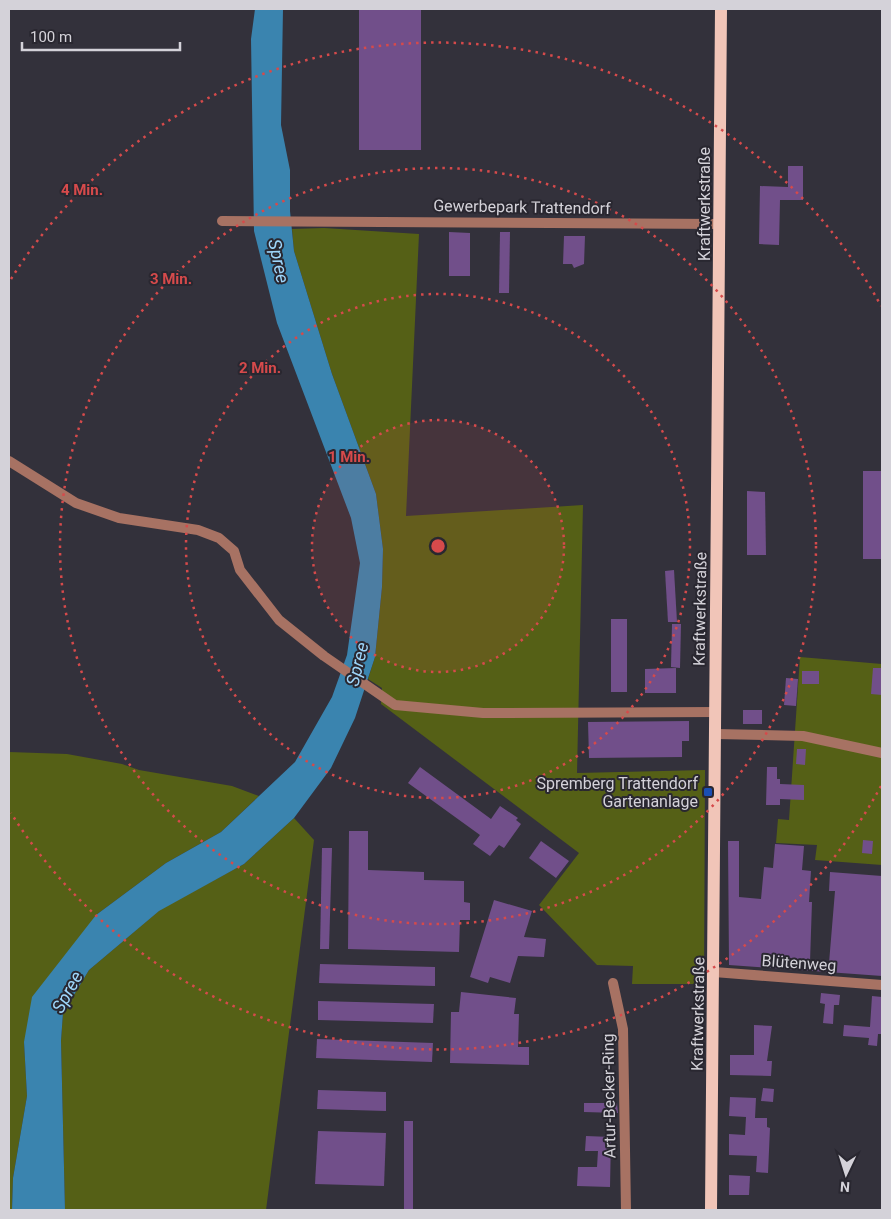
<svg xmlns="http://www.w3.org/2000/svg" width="891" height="1219" viewBox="0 0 891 1219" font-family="Roboto,sans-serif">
<rect width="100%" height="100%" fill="#33313b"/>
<g fill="#556016">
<polygon points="324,228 419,234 406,516 583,505 577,773 705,770 704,984 632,984 633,966 597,965 539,905 579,853 381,704 382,688 368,679 375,657 382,587 383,549 376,494 332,374 294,251 292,229"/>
<polygon points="800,657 882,664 882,865 815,860 817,845 776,843 778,819 789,820"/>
<polygon points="9,752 67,754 122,764 139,770 232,786 259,796 221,832 166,863 96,915 24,1042 27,1096 13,1178 12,1210 9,1210"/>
<polygon points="294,818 314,840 266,1210 65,1210 61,1041 63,1013 89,970 161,909 244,864"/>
</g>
<polygon fill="#3a84af" points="255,9 283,9 281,125 290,170 290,211 294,251 332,374 376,494 383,549 382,587 375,657 355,718 331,768 294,818 244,864 159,911 89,970 63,1013 61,1041 65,1210 12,1210 13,1178 27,1096 24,1042 32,997 96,915 166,863 221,832 295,762 332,697 347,655 360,563 351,518 277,323 254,231 251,39"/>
<g fill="#714f8a">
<rect x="359" y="9" width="62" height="141"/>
<polygon points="788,166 803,166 803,200 780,200 779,245 759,244 760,186 788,187"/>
<polygon points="449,232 470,233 470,276 449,276"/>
<polygon points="500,232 510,232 509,293 499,293"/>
<polygon points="564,236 585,236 584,264 574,268 572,264 563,264"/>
<rect x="863" y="471" width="19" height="88"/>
<polygon points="747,491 765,492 766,555 747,555"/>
<polygon points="674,570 677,622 668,622 665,571"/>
<rect x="611" y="619" width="16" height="73"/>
<polygon points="672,624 681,624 680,668 671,667"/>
<polygon points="676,668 676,693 645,693 645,669"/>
<polygon points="873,668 882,668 882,695 871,694"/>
<rect x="802" y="671" width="17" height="13"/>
<polygon points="786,678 798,679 796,706 784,705"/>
<rect x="743" y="710" width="19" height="14"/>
<polygon points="689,721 689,741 682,741 682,757 589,758 588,722"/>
<polygon points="797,749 806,749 805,765 796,764"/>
<polygon points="420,767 491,819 500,806 518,818 516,820 521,824 504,848 499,845 490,856 473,844 480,835 408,783"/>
<polygon points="767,767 777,767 777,779 780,779 780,784 804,785 804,800 780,799 780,805 766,805"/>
<polygon points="349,831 368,831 368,870 424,872 424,880 464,881 464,902 470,903 470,920 460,920 459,952 348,949"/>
<polygon points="863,840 873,841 872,854 862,853"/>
<polygon points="541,841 569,861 556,878 529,858"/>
<polygon points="728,841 739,841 739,897 761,899 764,867 773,868 775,844 804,846 802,870 811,871 809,902 812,902 810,962 829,963 835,891 829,891 830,872 882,876 882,976 729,965"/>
<polygon points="322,848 332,848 329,949 320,949"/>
<polygon points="494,900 532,911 524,937 546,939 544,957 518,956 510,983 490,977 488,983 470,977"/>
<polygon points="320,964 435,967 435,986 319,983"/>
<polygon points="461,992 516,998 514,1014 519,1014 518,1047 529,1047 529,1065 450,1063 451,1012 459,1012"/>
<polygon points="821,993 840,995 839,1005 834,1005 833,1024 823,1023 825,1004 820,1003"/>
<polygon points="872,996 882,997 882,1034 878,1034 877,1046 868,1045 869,1038 843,1036 844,1025 870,1027"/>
<polygon points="318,1001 434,1004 433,1023 318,1020"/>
<polygon points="754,1025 772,1026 767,1061 772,1061 771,1076 730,1075 730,1055 754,1055"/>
<polygon points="317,1039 433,1043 432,1062 316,1058"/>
<polygon points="763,1088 774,1089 773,1102 761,1101"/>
<polygon points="318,1090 386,1092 386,1111 317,1109"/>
<polygon points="730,1097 756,1098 755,1118 767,1118 767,1127 770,1128 768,1173 756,1172 757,1156 729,1155 729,1134 745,1135 746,1117 729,1116"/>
<polygon points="584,1103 617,1103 618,1113 584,1112"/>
<rect x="404" y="1121" width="9" height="89"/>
<polygon points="318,1131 386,1133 384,1186 315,1184"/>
<polygon points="586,1136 611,1137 610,1187 577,1186 578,1167 597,1167 598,1151 585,1151"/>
<polygon points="729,1175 750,1176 749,1195 729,1195"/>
</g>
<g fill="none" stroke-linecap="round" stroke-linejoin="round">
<g stroke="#a77263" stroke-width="10">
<polyline points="222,221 720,224"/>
<polyline points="9,461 76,503 119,518 198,530 219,538 234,551 240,570 279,620 324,656 395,705 483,713 716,712"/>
<polyline points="716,734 803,736 882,753"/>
<polyline points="714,972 882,985"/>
<polyline points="613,983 623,1029 626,1210"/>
</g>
<polyline stroke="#f1c5b8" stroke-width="12" points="711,1210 721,9"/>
</g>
<circle cx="438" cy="546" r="126" fill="#d64a4b" fill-opacity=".12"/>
<g fill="none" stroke="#d64a4b" stroke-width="2.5" stroke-dasharray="2.5 5">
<circle cx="438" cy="546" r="126"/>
<circle cx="438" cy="546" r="252"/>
<circle cx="438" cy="546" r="378"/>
<path d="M881 786A504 504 0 0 1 11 813M11 279A504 504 0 0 1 881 306"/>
</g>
<rect fill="#1a4fb4" stroke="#292730" stroke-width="2" x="703" y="787" width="10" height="10" rx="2.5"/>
<g text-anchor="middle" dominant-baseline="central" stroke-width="4" stroke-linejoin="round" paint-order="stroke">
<g font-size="16" fill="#d4d2d9" stroke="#292730">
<text transform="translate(704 204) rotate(-90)">Kraftwerkstraße</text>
<text transform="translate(522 207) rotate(1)">Gewerbepark Trattendorf</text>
<text transform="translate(700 609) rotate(-89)">Kraftwerkstraße</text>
<text transform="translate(799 963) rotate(4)">Blütenweg</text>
<text transform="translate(698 1014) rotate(-89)">Kraftwerkstraße</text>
<text transform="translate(609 1096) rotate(-91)">Artur-Becker-Ring</text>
</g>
<g font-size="16" fill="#d4d2d9" stroke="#292730" text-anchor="end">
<text x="698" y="783">Spremberg Trattendorf<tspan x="698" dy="18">Gartenanlage</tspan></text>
</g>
<g font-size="18" font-style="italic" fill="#9dd5fa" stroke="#292730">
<text transform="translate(279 261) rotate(78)">Spree</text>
<text transform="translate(357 664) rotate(-76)">Spree</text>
<text transform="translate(67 992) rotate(-61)">Spree</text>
</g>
</g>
<circle cx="438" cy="546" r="8" fill="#d64a4b" stroke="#292730" stroke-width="2.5"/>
<g font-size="15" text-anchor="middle" font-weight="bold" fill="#d64a4b" stroke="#292730" stroke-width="4" stroke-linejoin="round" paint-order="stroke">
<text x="82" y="195">4 Min.</text>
<text x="171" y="284">3 Min.</text>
<text x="260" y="373">2 Min.</text>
<text x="349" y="462">1 Min.</text>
</g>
<rect width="891" height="1219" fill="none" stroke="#d4d2d9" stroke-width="20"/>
<g transform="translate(846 1174) rotate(184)" stroke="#292730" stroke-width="4" paint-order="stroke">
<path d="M0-4L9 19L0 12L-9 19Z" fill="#d4d2d9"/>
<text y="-8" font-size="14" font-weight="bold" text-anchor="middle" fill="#d4d2d9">N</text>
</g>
<path d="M22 42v8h158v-8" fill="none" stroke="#d4d2d9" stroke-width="2.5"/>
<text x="30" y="42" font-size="15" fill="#d4d2d9" stroke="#292730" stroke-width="4" paint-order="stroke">100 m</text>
</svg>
